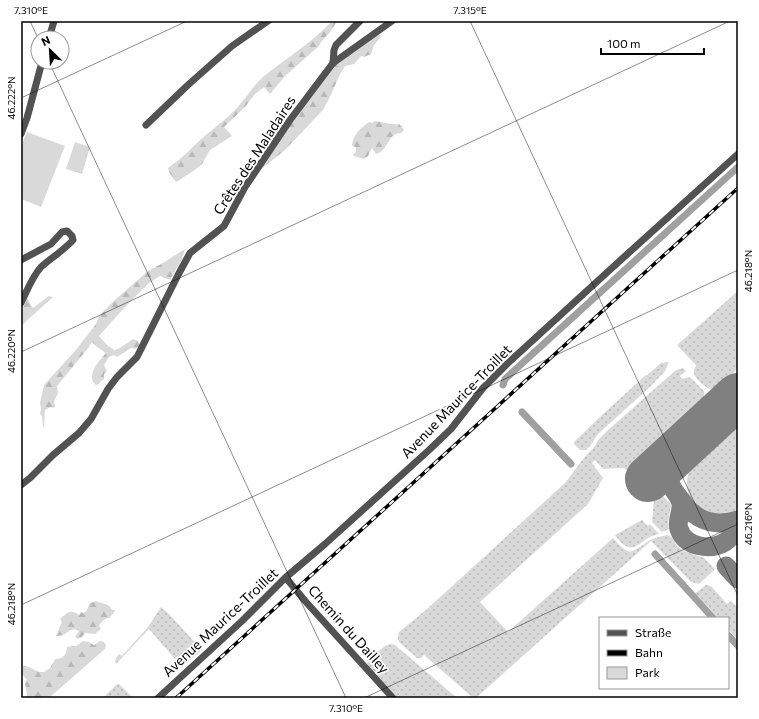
<svg xmlns="http://www.w3.org/2000/svg" width="759" height="719" viewBox="0 0 759 719" font-family="Commissioner,sans-serif">
<defs>
<pattern id="green-dots" width="8" height="8" patternUnits="userSpaceOnUse"><rect width="8" height="8" fill="#d9d9d9"/><path d="M2 2h.1M6 6h.1" fill="none" stroke="#b8b8b8" stroke-width="1.8" stroke-linecap="round"/></pattern>
<pattern id="forest-firs" width="22" height="20" patternUnits="userSpaceOnUse"><rect width="22" height="20" fill="#d9d9d9"/><path d="M5 1l3.5 6h-7zM16 11l3.5 6h-7z" fill="#b8b8b8"/></pattern>
</defs>
<rect width="100%" height="100%" fill="#fff"/>
<g fill="url(#green-dots)">
<path d="M738,291V368C733,373 720,387 713,389C708,391 696,379 694,374C693,371 695,368 696,365L690,359L677,345Z"/>
<polygon points="669,362 665,371 652,385 598,434 590,446 586,450 580,450 573,443 603,414 646,375 647,375 661,363"/>
<path d="M683,368L686,371L680,376L682,379L689,377L693,380L704,391V399L626,470L624,468L603,469L595,460L592,463L603,478L588,504L480,602L508,632L613,538C630,557 630,554 650,540H651L652,539L667,535L672,537L677,546L682,550L692,554L704,558L715,569L699,584L691,582L651,541L476,698H470L471,696L424,655L421,658H417L399,642L398,638L399,632L426,610L566,482L583,459L594,447L599,439L607,431L676,370Z"/>
<path d="M738,424V513C733,515 726,518 720,517C719,517 714,515 714,515C701,510 689,501 687,487C686,480 688,474 690,468Z"/>
<polygon points="661,494 671,504 668,524 669,529 662,532 652,522 654,500"/>
<path d="M642,520L648,526L650,524L659,534C656,535 653,535 650,537C645,539 641,544 636,546C627,551 620,542 615,535Z"/>
<polygon points="706,585 711,586 727,604 731,601 738,608 738,640 728,629 728,618 718,618 699,597 694,594"/>
<polygon points="161,607 168,613 202,650 182,667 149,629 116,664 115,660 119,654 122,656 148,627"/>
<polygon points="390,644 395,645 457,698 398,698 368,666 367,663 368,659 385,646"/>
<polygon points="119,684 133,698 103,698 116,685"/>
</g>
<g fill="url(#forest-firs)">
<path d="M332,21H337L331,31L321,42L319,46L285,76L270,94L264,87L255,94L245,107L224,127L232,136L210,150L202,164L196,169L178,181L176,182L169,172L168,168C183,158 194,145 207,134C215,127 224,121 231,114C243,103 251,88 263,77C286,58 311,44 332,21Z"/>
<polygon points="378,32 381,37 374,45 371,54 364,57 361,56 354,64 345,66 340,74 329,99 323,110 284,151 256,173 333,65"/>
<path d="M375,121C382,122 392,125 399,124L402,127L404,130L401,133C387,133 389,151 376,154L372,148L368,156L364,159L354,156L353,155L356,152V147L352,146C353,134 360,129 369,122L372,123Z"/>
<path d="M185,249L182,259L170,280L160,276L149,283L124,308L99,336L107,345L114,350L120,348L133,339L138,341L140,346L135,349L131,348L117,357L114,355L109,357L104,365L107,371L104,374V379L101,381L99,384L96,385C85,376 99,361 106,353L97,347L92,342L89,347L57,386L58,393L54,401L55,407L53,408L51,407L45,410L44,427L43,426L42,416L40,414L41,409L40,403L44,385L54,374L75,351L96,324L99,316L116,299L148,271L163,263Z"/>
<polygon points="49,296 53,297 21,326 21,313 27,298 33,308"/>
<path d="M96,601C102,604 109,603 112,610H115L113,614L109,618C105,618 101,622 99,626L101,629L95,634L85,633L82,637L78,639L75,637L79,631L74,629C66,631 67,636 56,636C57,632 60,627 62,622L60,619C68,612 70,609 79,615L81,612L83,613L86,612L90,603Z"/>
<path d="M83,641L89,642L94,645L100,641L104,642L106,646L105,649L50,697V698H25L27,695L25,683L27,680L21,673V668L23,666L29,667L39,672H44L50,668L55,659C64,659 66,655 67,647L76,646Z"/>
</g>
<g fill="#d9d9d9">
<polygon points="27,132 65,146 41,207 21,199 21,146"/>
<polygon points="75,142 90,147 82,174 66,169"/>
</g>
<g fill="none" stroke-linecap="round" stroke-linejoin="round">
<g stroke="#a0a0a0" stroke-width="7">
<polyline points="503,385 505,379 738,167"/>
<polyline points="522,412 571,464"/>
<polyline points="655,554 713,618"/>
<polyline points="728,635 738,646"/>
</g>
<g stroke="#808080" stroke-width="19">
<path d="M679,450C662,468 666,483 682,501C685,506 689,511 694,514C706,524 724,525 738,520"/>
<path d="M679,498C680,500 681,502 681,504C682,513 676,521 679,529C685,547 710,551 725,542C730,539 734,533 738,529"/>
<polyline points="726,566 738,579"/>
</g>
<polyline stroke="#808080" stroke-width="46" points="648,479 738,396"/>
<g stroke="#525252" stroke-width="7">
<polyline points="49,38 54,21"/>
<polyline points="333,63 334,50 336,45 360,21"/>
<polyline points="146,125 189,84 232,46 268,21"/>
<polyline points="21,134 27,118 42,62"/>
<path d="M21,260L51,244L62,232L67,231L72,236L73,240C63,251 51,258 41,267C32,277 27,291 21,303"/>
<polyline points="21,485 30,478 53,455 79,433 91,419 108,389 117,377 137,357 178,275 190,253 224,226 245,187 290,120 333,63 392,21"/>
<polyline points="286,578 306,602 393,698"/>
<polyline points="158,698 242,621 285,578 325,544 428,451 451,429 483,388 507,364 613,267 738,154"/>
</g>
<g stroke="#000" stroke-width="3.5">
<polyline id="rail" points="176,698 738,188"/>
</g>
<use href="#rail" stroke="#fff" stroke-width="2" stroke-dasharray="6" stroke-linecap="butt"/>
</g>
<path fill="none" stroke="#000" stroke-width="1" stroke-opacity="0.45" d="M30,21L38,38M470,21L738,596M49,62L346,698M21,98L187,21M21,352L730,21M21,605L738,270M364,698L738,524"/>
<g text-anchor="middle" dominant-baseline="central" stroke-width="3.5" stroke-linejoin="round" paint-order="stroke">
<g font-size="14" fill="#000" stroke="#fff">
<text transform="translate(254 155) rotate(-57)">Crêtes des Maladaires</text>
<text transform="translate(456 401) rotate(-46)">Avenue Maurice-Troillet</text>
<text transform="translate(220 622) rotate(-43)">Avenue Maurice-Troillet</text>
<text transform="translate(349 629) rotate(48)">Chemin du Dailley</text>
</g>
</g>
<rect width="759" height="719" fill="none" stroke="#ffffff" stroke-width="44"/>
<rect x="599" y="617" width="130" height="72" fill="#ffffff" stroke="#999999"/>
<rect x="607" y="630" width="20" height="6" fill="#525252" stroke="#999999"/>
<text x="635" y="637" font-size="12" fill="#000000">Straße</text>
<rect x="607" y="650" width="20" height="6" fill="#000000" stroke="#999999"/>
<text x="635" y="657" font-size="12" fill="#000000">Bahn</text>
<rect x="607" y="667" width="20" height="12" fill="#d9d9d9" stroke="#999999"/>
<text x="635" y="677" font-size="12" fill="#000000">Park</text>
<g transform="translate(50 50) rotate(335)"><circle r="19" fill="#ffffff" stroke="#999999"/>
<path d="M0-3L7 15L0 10L-7 15Z" fill="#000000"/>
<text y="-6" font-size="11" font-weight="bold" text-anchor="middle" fill="#000000">N</text>
</g>
<path d="M601 48v6h103v-6" fill="none" stroke="#000000" stroke-width="2"/>
<text x="607" y="48" font-size="12" fill="#000000" stroke="#ffffff" stroke-width="3" paint-order="stroke">100 m</text>
<rect x="22" y="22" width="715" height="675" fill="none" stroke="#000" stroke-width="1.5"/>
<g font-size="10" text-anchor="middle" fill="#000">
<text x="31" y="14">7.310°E</text>
<text x="470" y="14">7.315°E</text>
<text transform="translate(11 98) rotate(-90)" y="4">46.222°N</text>
<text transform="translate(748 271) rotate(-90)" y="4">46.218°N</text>
<text transform="translate(11 351) rotate(-90)" y="4">46.220°N</text>
<text transform="translate(748 524) rotate(-90)" y="4">46.216°N</text>
<text transform="translate(11 604) rotate(-90)" y="4">46.218°N</text>
<text x="346" y="712">7.310°E</text>
</g>
</svg>
